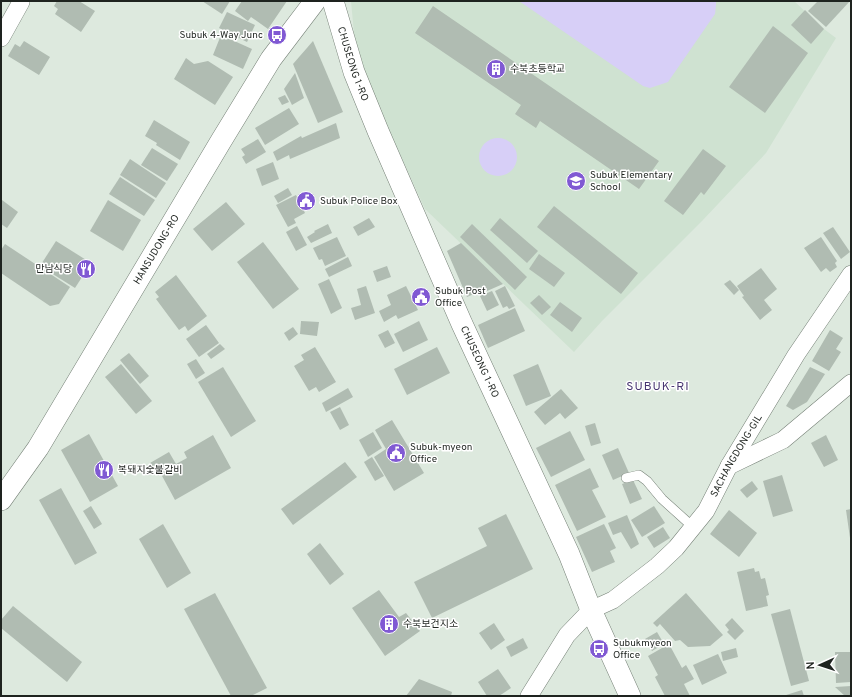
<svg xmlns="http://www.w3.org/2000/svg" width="852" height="697" viewBox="0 0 852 697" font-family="Overpass,'Noto Sans KR',sans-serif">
<rect width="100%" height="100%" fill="#dde9de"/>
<polygon fill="#cfe2d1" points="351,1 794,1 824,29 836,38 766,153 702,221 602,321 574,352 425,209 363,73 355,44"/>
<g fill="#d7cff7">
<polygon points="519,1 716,1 716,5 715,14 668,82 650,88 643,86"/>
<circle cx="498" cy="157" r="19"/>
</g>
<g fill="#b0bcb2">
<polygon points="57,1 79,1 95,11 81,32 55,14 58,9 54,6"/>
<polygon points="202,1 230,1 222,14"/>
<polygon points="242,1 287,1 268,29 251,17 248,21 235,11"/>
<polygon points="818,1 850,1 826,27 808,11"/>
<polygon points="433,6 659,161 639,189 540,121 536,128 515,114 521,105 415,33"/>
<polygon points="805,10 824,29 811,44 791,25"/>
<polygon points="227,12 255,25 247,42 219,28"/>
<polygon points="773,26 808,53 765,113 729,87"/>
<polygon points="221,35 252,49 243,69 213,55"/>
<polygon points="24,41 50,57 39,75 8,56 15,44 20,47"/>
<polygon points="313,41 343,112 318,123 293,64"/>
<polygon points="186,58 194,64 208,61 233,77 215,105 174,79"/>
<polygon points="295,73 304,98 292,105 284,89"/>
<polygon points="285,95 289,102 282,105 278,98"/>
<polygon points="289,108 299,124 265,145 255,128"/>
<polygon points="154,120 190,142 180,160 156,145 157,143 145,136"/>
<polygon points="336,123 340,138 290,159 289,155 277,161 273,152 301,136 302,138"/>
<polygon points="258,139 266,152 246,164 242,157 245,155 241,149"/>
<polygon points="152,148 178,164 167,181 141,165"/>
<polygon points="703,149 726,166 704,195 701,192 683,215 664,201"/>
<polygon points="130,159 166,183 156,198 120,175"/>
<polygon points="273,162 279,179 262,186 256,169"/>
<polygon points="120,177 155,200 144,216 109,194"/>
<polygon points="288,188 292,195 278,203 274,196"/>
<polygon points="296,195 305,213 294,219 296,223 288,227 276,205"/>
<polygon points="2,200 18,212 7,228 1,224"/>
<polygon points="108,200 141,220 123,251 90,231"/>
<polygon points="226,202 245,224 212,251 193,229"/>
<polygon points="554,206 638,273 621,294 537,227"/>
<polygon points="369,218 375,227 358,236 353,227"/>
<polygon points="500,218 538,251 527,263 490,230"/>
<polygon points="328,224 332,233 311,243 307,237 315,232 314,231"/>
<polygon points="472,224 527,277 515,290 460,237"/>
<polygon points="297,226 307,245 296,251 286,232"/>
<polygon points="833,227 850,252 841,259 823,233"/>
<polygon points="337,237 346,256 325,266 322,259 319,260 313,248"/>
<polygon points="821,237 837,261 835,263 837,267 830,272 826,268 821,272 804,248"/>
<polygon points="56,241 91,263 75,288 40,266"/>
<polygon points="263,242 299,289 273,309 237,262"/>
<polygon points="461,243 503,284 487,291 485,289 467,297 447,251"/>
<polygon points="5,244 70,287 59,304 50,306 1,273 1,250"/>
<polygon points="539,254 565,273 554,287 529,269"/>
<polygon points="348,257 352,266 329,277 325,269"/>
<polygon points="387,266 391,277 377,282 373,271"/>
<polygon points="761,268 777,289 764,300 772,310 760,320 742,297 744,296 737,286"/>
<polygon points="176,275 207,316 188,331 185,326 179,330 156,299 159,297 155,292"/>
<polygon points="329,279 342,308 331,314 318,284"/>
<polygon points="730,280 739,290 734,295 724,284"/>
<polygon points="366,286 375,313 355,320 351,308 361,305 357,289"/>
<polygon points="406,286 418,310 398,319 396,315 384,322 379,311 391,305 387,295"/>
<polygon points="505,286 515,306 509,309 507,306 503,308 495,291"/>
<polygon points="492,291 499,305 487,311 480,296"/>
<polygon points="539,295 551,307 542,315 530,303"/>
<polygon points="560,302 582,318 572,332 550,315"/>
<polygon points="515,308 525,331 488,348 478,325"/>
<polygon points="301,321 319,322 317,336 300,334"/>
<polygon points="419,321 428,340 403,352 394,334"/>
<polygon points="206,325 219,343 199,357 186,339"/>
<polygon points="293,327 298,334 289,341 284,333"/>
<polygon points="388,330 395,343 385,348 378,335"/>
<polygon points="830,330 843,338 836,349 841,352 829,371 812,361"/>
<polygon points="220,344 225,349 211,359 207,354"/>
<polygon points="315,347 336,382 319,392 316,387 309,391 294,366 304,360 301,355"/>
<polygon points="437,347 450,373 407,395 394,369"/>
<polygon points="129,353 149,376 140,384 120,360"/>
<polygon points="196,359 205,373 196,379 187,364"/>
<polygon points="121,364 152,401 136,414 105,377"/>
<polygon points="538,364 551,396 526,406 513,375"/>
<polygon points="223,367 256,421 231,437 198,382"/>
<polygon points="810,367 825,374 807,402 793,410 786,406"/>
<polygon points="348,388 353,397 326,412 322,403"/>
<polygon points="561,389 578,408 565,419 560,413 545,425 534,412"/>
<polygon points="340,407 349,425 340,430 330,412"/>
<polygon points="392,420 424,473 394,491 374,457 386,449 375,430"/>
<polygon points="595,423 601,443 591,446 585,426"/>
<polygon points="570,431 585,460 551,477 536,448"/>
<polygon points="373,432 382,448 368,457 359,440"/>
<polygon points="89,434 118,486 90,502 61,450"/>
<polygon points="213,435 231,468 175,500 161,474 158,476 150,463 169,452 176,464 187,458 184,452"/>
<polygon points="826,435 838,460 824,467 811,443"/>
<polygon points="618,448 629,473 613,480 602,455"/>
<polygon points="372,457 384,476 375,481 364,462"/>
<polygon points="345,462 357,477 293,525 281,509"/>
<polygon points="590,468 599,487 592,490 606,517 577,531 555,485"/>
<polygon points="782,475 793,511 773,517 763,481"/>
<polygon points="633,480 642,499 630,504 622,484"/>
<polygon points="752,481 758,489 747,498 740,490"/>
<polygon points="61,488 97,553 75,565 39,500"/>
<polygon points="91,506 102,524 94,529 83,511"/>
<polygon points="654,506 665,523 642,537 631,520"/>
<polygon points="851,509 851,538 850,538 846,510"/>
<polygon points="729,510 757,533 739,557 710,534"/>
<polygon points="506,514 533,569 432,618 414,582 487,546 478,528"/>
<polygon points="627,515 639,544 631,549 621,532 613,535 608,523"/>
<polygon points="163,524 191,573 167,588 139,539"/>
<polygon points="604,524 616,548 610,551 615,562 592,572 576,537"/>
<polygon points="663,527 670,538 654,548 647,537"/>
<polygon points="320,543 344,574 330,585 307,554"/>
<polygon points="754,568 755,572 759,571 761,579 765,578 769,595 766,596 768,606 746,611 737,572"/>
<polygon points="379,590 399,617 406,613 420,631 385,656 352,608"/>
<polygon points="215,593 267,688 251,696 231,696 184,609"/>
<polygon points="686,593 723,635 710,646 688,647 680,640 675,641 660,624 657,627 653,623"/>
<polygon points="13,606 82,662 67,682 1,628 1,620"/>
<polygon points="790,609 809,681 791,686 771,614"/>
<polygon points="732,618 744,631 735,640 727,632 729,630 725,625"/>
<polygon points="494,623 505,640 491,650 479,633"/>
<polygon points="657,632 664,644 652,651 645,639"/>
<polygon points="523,638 528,648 511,657 506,647"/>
<polygon points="669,644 682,668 686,665 694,679 684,684 690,696 665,696 655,677 658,675 648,656"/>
<polygon points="736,648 738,657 723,661 721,652"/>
<polygon points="835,652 851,652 851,682 836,683"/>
<polygon points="718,654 727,673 702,685 693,665"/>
<polygon points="498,669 511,688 499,696 487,696 478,682"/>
<polygon points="419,679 452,692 451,696 406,696"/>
<polygon points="851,686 851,696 845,696 835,687"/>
<polygon points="802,690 804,696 783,696"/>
</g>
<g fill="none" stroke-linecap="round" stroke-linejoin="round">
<g stroke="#768177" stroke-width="10">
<polyline id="service" points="626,478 639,475 647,481 662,499 693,527"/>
</g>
<g stroke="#768177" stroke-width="18">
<g id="minor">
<polyline points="1,38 21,2"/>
<polyline points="729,466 783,440 851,383"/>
<path id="s1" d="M529,696L567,635L591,610L613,600L657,566L676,548L706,511L729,466L796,355L851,274"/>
</g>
</g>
<g stroke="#768177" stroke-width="22">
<g id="tertiary">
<path id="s2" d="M333,1L354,72L378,131L462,324L569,554L591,610L630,696"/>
<path id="s3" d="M1,500L38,448L221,141L271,59L315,1"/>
</g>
</g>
<use href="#service" stroke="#fff" stroke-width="9"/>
<use href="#minor" stroke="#fff" stroke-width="17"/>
<use href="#tertiary" stroke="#fff" stroke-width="21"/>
</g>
<defs>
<g id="bus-disc" transform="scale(1)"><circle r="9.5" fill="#8059d3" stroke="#fff"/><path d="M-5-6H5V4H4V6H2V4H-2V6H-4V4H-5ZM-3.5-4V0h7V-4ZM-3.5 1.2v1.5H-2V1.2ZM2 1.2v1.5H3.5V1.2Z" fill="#fff"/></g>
<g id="building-disc" transform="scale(1)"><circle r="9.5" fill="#8059d3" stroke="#fff"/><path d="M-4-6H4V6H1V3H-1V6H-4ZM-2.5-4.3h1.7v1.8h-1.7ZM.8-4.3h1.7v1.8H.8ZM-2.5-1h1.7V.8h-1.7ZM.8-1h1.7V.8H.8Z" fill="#fff"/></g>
<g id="school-disc" transform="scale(1)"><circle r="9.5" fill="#8059d3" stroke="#fff"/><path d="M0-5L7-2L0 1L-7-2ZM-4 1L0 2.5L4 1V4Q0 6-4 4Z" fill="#fff"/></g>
<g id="civic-disc" transform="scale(1)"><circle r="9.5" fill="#8059d3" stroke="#fff"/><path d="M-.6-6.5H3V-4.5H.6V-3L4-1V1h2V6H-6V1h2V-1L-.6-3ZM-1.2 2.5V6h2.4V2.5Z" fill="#fff"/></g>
<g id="restaurant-disc" transform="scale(1)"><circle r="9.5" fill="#8059d3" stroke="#fff"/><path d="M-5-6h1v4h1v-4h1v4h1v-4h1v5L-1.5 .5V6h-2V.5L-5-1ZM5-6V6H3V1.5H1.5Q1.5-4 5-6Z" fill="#fff"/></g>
</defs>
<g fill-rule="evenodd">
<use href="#bus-disc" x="277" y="35"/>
<use href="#building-disc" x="496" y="69"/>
<use href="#school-disc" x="576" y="181"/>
<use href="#civic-disc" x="306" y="201"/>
<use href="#restaurant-disc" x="86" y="269"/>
<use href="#civic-disc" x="421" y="297"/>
<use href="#civic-disc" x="396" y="453"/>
<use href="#restaurant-disc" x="104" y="470"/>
<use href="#building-disc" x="389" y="624"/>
<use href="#bus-disc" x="599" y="649"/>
</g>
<g text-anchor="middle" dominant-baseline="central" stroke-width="3" stroke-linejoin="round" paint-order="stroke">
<g font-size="10" fill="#1e231f" stroke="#fff" text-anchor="start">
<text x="263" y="35" text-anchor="end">Subuk 4-Way Junc</text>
<text x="510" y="69">수북초등학교</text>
<text x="590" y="175">Subuk Elementary<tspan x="590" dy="12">School</tspan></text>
<text x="320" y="201">Subuk Police Box</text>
<text x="72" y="269" text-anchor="end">만남식당</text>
<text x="435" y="291">Subuk Post<tspan x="435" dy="12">Office</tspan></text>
<text x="410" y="447">Subuk-myeon<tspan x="410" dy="12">Office</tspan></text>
<text x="118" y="470">복돼지숯불갈비</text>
<text x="403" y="624">수북보건지소</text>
<text x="613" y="643">Subukmyeon<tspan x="613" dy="12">Office</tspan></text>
</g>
<g font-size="10" fill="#1e231f" stroke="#fff">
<text stroke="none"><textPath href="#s2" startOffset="66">CHUSEONG 1-RO</textPath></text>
<text stroke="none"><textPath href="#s3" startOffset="295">HANSUDONG-RO</textPath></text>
<text stroke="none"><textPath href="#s2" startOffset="390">CHUSEONG 1-RO</textPath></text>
<text stroke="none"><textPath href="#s1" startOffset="323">SACHANGDONG-GIL</textPath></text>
</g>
<g font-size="12" letter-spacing="1" fill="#45336f" stroke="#fff">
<text x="658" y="387">SUBUK-RI</text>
</g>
</g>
<rect width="852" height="697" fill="none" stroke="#1e231f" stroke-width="4"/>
<g transform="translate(820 665) rotate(267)" stroke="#ffffff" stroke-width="3" paint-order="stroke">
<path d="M0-3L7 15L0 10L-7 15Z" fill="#1e231f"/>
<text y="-6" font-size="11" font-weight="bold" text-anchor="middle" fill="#1e231f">N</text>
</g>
</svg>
